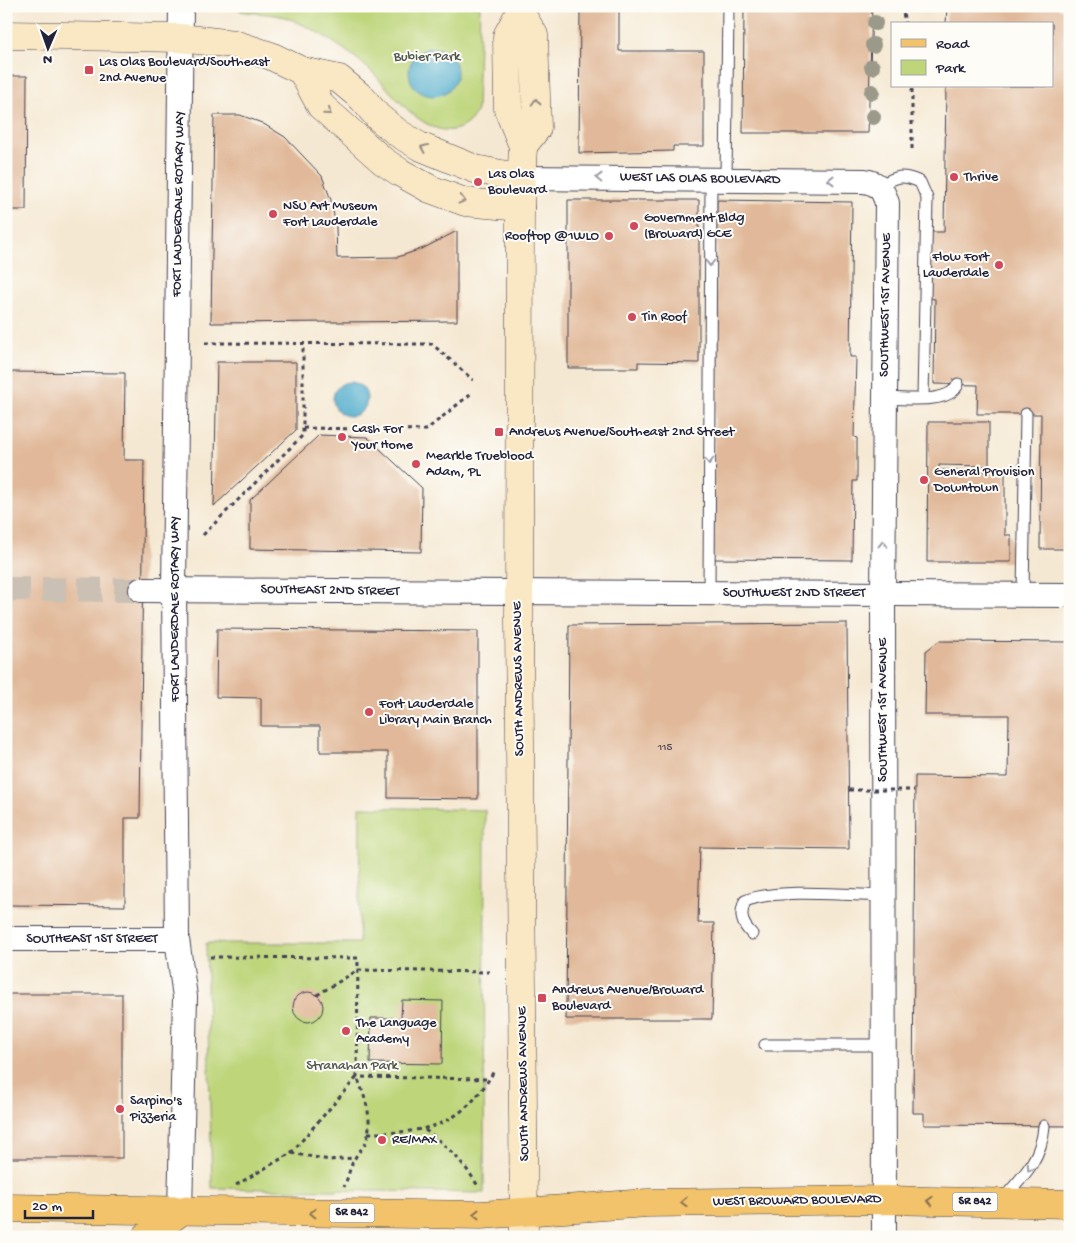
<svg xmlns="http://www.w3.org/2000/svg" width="1076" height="1243" viewBox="0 0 1076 1243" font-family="'Gochi Hand',sans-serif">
<rect width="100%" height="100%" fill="#fdfcf7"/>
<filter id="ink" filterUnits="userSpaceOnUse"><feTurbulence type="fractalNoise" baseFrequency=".02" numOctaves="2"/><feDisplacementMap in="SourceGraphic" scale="10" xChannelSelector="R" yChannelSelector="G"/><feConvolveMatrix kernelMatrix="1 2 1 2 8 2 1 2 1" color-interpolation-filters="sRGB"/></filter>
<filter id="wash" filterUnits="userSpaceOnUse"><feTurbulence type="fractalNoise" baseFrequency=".0096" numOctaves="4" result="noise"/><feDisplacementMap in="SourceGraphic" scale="20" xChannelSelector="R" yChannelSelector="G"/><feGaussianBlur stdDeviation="1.12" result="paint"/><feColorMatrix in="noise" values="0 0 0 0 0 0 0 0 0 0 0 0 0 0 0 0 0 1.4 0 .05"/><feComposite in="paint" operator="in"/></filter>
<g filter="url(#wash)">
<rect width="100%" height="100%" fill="#f5e8d2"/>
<g fill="#bed57a" stroke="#707c5a">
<path d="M235,6H480L477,110C469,128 452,135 433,127C408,116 392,92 373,73C354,54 316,29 290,19C276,13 256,14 241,11Z"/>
<polygon points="360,807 485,810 484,1193 212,1188 206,943 359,943"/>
</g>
<g fill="#4caacb" stroke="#376683">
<circle cx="433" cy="72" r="24"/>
<circle cx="350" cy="399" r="17"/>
</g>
<g id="blocks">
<g fill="#e1b99a">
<polygon points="580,6 619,6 619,51 704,51 704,146 673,146 673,151 579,153"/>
<polygon points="744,6 872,6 868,133 743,133"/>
<polygon points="947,6 1059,6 1059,9 1070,9 1070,549 1040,549 1041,414 977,414 978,385 934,384 935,299 928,298 928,232 944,232 946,86 1052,86 1052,24 946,24"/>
<polygon points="6,76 27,76 26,210 6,210"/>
<polygon points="214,115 240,115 262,123 285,137 322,176 331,200 336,227 337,258 398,257 424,248 457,231 457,321 211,323"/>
<polygon points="568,200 699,200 699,363 638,362 638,368 568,368"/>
<polygon points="717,200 852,202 850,357 856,357 854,437 857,438 857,481 853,481 852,560 713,559"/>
<polygon points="217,362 296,362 296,430 214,506"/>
<polygon points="6,372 125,373 124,460 144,460 140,818 125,818 125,906 6,905"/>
<polygon points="928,422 989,422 989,466 939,465 939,470 1005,471 1005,535 1011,535 1011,562 927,562"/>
<polygon points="319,435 367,437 422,488 421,552 250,549 250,500"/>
<polygon points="847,623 849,849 700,847 698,923 714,923 712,1019 566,1019 569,625"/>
<polygon points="217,629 478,631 478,799 388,798 388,752 320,752 320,726 261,726 261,698 216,697"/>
<polygon points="939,641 1070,642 1070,1126 924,1125 924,1113 913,1113 915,776 1008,777 1009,715 925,715 926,651"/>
<circle cx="308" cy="1007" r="15"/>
<rect x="6" y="994" width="116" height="164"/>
<polygon points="402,1000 443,1001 442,1064 370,1063 371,1018 401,1018"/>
</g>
</g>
</g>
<g filter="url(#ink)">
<use href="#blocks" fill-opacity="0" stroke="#424052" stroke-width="1"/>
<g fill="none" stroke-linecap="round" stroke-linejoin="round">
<polyline stroke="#cbc0b4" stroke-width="24" stroke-dasharray="24 12" stroke-linecap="butt" points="6,589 141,590"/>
<g stroke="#424052" stroke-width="13">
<g id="service">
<polyline points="726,179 728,6"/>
<path d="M879,186C897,176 901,174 920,182L927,198L923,398"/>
<path d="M885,398C903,398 950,405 958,384"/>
<polyline points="709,593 711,179"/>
<polyline points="1023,594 1026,414"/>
<path d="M752,934C742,924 739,915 745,901C775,888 849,895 883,896"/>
<polyline points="765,1045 884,1045"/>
<path d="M1002,1200C1023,1177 1042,1158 1044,1126"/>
</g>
</g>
<g stroke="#424052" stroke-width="26">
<g id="minor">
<path d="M521,178L864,181C879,183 883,190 887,203L883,593L884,1237"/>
<polyline points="141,590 1070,595"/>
<polyline points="6,939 177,939"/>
<polyline points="180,1212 185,997 177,939 174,589 181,6"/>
</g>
</g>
<g stroke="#424052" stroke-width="29">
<g id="secondary">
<polyline points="520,6 520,12 507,36 508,109 523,146 520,207 519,619 524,1237"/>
<polyline points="520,12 534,35 537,128 523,146"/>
<polyline points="6,35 180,38 234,44 271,56 302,71 339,79 362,98 378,117 398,133 419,146 475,169 521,178"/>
<polyline points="302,71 321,106 383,161 401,173 430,189 465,202 520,207"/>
</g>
</g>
<g stroke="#424052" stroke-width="29">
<g id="primary">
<polyline points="6,1208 481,1215 647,1203 885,1200 1070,1204"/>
<polyline points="146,1237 180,1212"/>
</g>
</g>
<g stroke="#424052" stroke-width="3" stroke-dasharray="4 4" stroke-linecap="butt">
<polyline points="902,6 905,24"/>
<polyline points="912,149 912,86"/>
<polyline points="205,343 432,344 473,380"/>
<polyline points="303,428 426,430 473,392"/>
<polyline points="203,535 303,435 303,343"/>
<polyline points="210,957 358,958 357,1077 489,1079"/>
<polyline points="317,995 358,970 489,972"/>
<path d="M425,1130C448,1146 464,1163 478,1186"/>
<path d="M368,1133C427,1133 462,1127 494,1071"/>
<path d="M291,1153L357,1077C365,1097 374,1120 366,1142C363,1148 358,1152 355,1158C350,1166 348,1178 344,1187"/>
<polyline points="236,1185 291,1153 330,1160 354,1158"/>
</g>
<use href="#service" stroke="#fff" stroke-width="11"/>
<use href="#minor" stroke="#fff" stroke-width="24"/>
<use href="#secondary" stroke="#fae7c3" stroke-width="28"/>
<use href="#primary" stroke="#f2c36a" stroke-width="28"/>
<polyline stroke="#424052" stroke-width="3" stroke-dasharray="4 4" stroke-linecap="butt" points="849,790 914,790"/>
</g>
<g fill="#9b9989">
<circle cx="875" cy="23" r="8"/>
<circle cx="873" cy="45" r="8"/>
<circle cx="872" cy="67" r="8"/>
<circle cx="872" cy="92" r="8"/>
<circle cx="873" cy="117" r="8"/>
</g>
<defs><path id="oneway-chevron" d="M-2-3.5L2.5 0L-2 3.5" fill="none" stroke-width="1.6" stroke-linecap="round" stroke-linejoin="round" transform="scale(1.25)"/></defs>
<g stroke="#998e86">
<use href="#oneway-chevron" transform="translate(536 102) rotate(-91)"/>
<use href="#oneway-chevron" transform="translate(328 112) rotate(41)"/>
<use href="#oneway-chevron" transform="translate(424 148) rotate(-156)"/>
<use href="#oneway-chevron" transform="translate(462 200) rotate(15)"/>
</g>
<g stroke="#9c9ca7">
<use href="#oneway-chevron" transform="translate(599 178) rotate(-179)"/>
<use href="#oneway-chevron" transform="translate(831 180) rotate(-180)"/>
<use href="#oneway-chevron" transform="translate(710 263) rotate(90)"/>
<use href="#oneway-chevron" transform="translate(709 461) rotate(90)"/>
<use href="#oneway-chevron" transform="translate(883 544) rotate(-89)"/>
<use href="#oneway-chevron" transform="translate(1030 1168) rotate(124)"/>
</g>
<g stroke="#8a7252">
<use href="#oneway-chevron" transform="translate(930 1201) rotate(-178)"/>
<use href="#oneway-chevron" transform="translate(684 1202) rotate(179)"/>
<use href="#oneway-chevron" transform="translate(313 1213) rotate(-179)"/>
<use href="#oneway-chevron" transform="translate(476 1214) rotate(180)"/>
</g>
</g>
<g fill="#d1495b" stroke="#fdfcf7" stroke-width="2">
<rect x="84" y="65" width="10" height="10" rx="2.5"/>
<circle cx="954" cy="177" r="5"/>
<circle cx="478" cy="182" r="5"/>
<circle cx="273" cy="214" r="5"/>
<circle cx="634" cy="226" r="5"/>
<circle cx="609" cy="236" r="5"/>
<circle cx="999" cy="265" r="5"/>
<circle cx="632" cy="317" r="5"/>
<rect x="494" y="427" width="10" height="10" rx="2.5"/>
<circle cx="342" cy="437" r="5"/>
<circle cx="416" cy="464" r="5"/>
<circle cx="924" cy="480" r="5"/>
<circle cx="369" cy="712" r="5"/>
<rect x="537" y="993" width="10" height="10" rx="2.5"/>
<circle cx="346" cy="1031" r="5"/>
<circle cx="120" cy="1109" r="5"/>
<circle cx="382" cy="1140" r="5"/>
</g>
<g text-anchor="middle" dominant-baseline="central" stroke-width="4" stroke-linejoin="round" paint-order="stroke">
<g font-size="11" fill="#524853">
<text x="665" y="748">115</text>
</g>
<g fill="#fdfcf7" stroke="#646373" stroke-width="1">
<rect x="952.5" y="1192.5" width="45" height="19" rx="4"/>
<rect x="329.5" y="1203.5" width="45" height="19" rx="4"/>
</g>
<g font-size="12" font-weight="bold" fill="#22223b">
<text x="975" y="1202">SR 842</text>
<text x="352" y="1213">SR 842</text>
</g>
<g font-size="14" fill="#51584e" stroke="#fdfcf7">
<text x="427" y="57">Bubier Park</text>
<text x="352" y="1066">Stranahan Park</text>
</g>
<g font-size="14" fill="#22223b" stroke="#fdfcf7" text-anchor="start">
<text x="99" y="62">Las Olas Boulevard/Southeast<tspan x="99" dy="16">2nd Avenue</tspan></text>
<text x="488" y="174">Las Olas<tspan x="488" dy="16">Boulevard</tspan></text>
<text x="964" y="177">Thrive</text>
<text x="283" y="206">NSU Art Museum<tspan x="283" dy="16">Fort Lauderdale</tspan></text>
<text x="644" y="218">Government Bldg<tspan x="644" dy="16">(Broward) GCE</tspan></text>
<text x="599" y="236" text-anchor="end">Rooftop @1WLO</text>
<text x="989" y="257" text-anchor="end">Flow Fort<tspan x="989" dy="16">Lauderdale</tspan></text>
<text x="642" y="317">Tin Roof</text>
<text x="352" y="429">Cash For<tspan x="352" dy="16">Your Home</tspan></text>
<text x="509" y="432">Andrews Avenue/Southeast 2nd Street</text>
<text x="426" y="456">Mearkle Trueblood<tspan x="426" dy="16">Adam, PL</tspan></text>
<text x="934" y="472">General Provision<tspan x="934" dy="16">Downtown</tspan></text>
<text x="379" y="704">Fort Lauderdale<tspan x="379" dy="16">Library Main Branch</tspan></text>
<text x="552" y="990">Andrews Avenue/Broward<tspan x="552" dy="16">Boulevard</tspan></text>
<text x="356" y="1023">The Language<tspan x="356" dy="16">Academy</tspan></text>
<text x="130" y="1101">Sarpino's<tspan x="130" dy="16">Pizzeria</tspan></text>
<text x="392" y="1140">RE/MAX</text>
</g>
<g font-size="14" fill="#22223b" stroke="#fdfcf7">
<text transform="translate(700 179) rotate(1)">WEST LAS OLAS BOULEVARD</text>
<text transform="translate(179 204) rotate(-89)">FORT LAUDERDALE ROTARY WAY</text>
<text transform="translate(886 305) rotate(-89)">SOUTHWEST 1ST AVENUE</text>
<text transform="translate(330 591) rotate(1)">SOUTHEAST 2ND STREET</text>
<text x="794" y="593">SOUTHWEST 2ND STREET</text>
<text transform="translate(175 609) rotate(-90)">FORT LAUDERDALE ROTARY WAY</text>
<text transform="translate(519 679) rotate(-91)">SOUTH ANDREWS AVENUE</text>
<text transform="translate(883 710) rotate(-90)">SOUTHWEST 1ST AVENUE</text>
<text x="92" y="939">SOUTHEAST 1ST STREET</text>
<text transform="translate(524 1084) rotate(-91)">SOUTH ANDREWS AVENUE</text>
<text transform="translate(797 1201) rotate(-1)">WEST BROWARD BOULEVARD</text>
</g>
</g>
<rect width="1076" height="1243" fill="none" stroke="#fdfcf7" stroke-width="25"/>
<rect x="891" y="22" width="162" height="65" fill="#fdfcf7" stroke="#a5a5ac"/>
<rect x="901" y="39" width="25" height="8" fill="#f2c36a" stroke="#a5a5ac"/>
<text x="936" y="48" font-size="15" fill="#22223b">Road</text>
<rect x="901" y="60" width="25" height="15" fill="#bed57a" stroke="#a5a5ac"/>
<text x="936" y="72" font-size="15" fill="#22223b">Park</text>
<g transform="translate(48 48) rotate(182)" stroke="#fdfcf7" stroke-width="4" paint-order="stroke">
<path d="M0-4L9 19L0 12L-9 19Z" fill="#22223b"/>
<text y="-8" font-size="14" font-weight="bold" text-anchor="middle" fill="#22223b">N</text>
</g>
<path d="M25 1210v8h68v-8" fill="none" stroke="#22223b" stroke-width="2.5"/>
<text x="32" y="1210" font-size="15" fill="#22223b" stroke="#fdfcf7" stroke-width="4" paint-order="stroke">20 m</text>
</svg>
